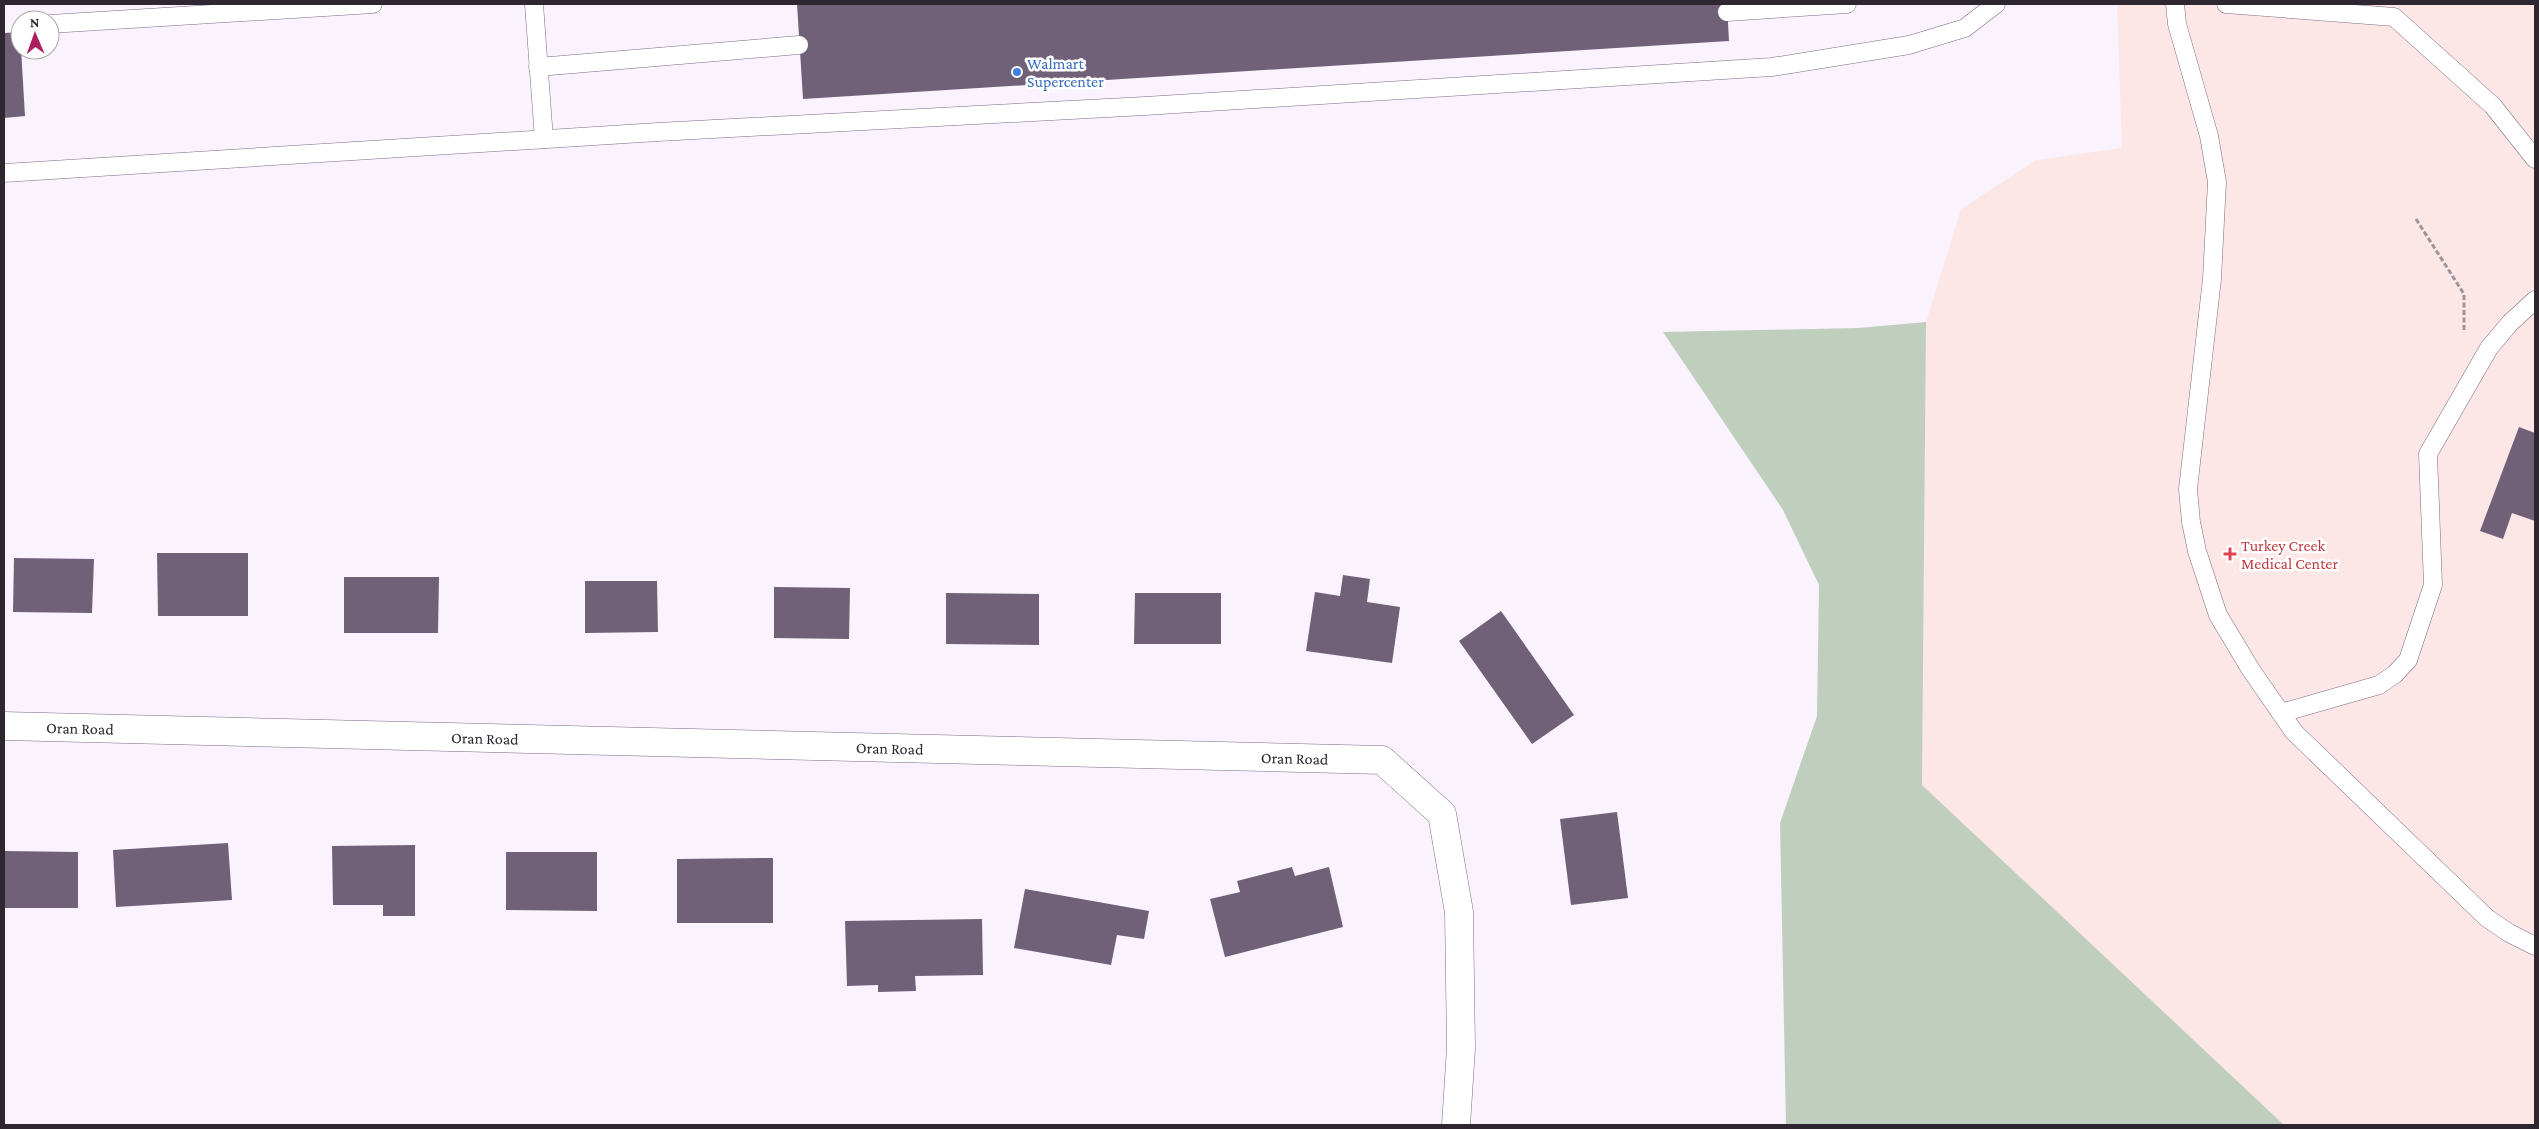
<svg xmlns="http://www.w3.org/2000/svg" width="2539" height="1129" viewBox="0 0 2539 1129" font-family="'Crimson Pro',serif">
<rect width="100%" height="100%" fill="#faf3fe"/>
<polygon fill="#fce6e6" points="2117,4 2535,4 2535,1125 2284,1125 1922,785 1926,322 1961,209 2036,160 2122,148"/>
<polygon fill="#bfcebd" points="1926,322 1922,785 2284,1125 1786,1125 1780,823 1817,716 1819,585 1783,510 1663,332 1858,328"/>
<g fill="#706078">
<polygon points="797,4 1727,4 1729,41 803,99"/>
<polygon points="20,32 25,116 4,118 4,33"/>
<polygon points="2519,427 2535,433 2535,521 2512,513 2503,539 2480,531"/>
<polygon points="157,553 248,553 248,616 158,616"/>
<polygon points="14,558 94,559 92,613 13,612"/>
<polygon points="1343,575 1370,579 1367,602 1400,607 1392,663 1306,651 1315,592 1340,596"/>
<polygon points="344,577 439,577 438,633 344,633"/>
<polygon points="585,581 657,581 658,632 585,633"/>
<polygon points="774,587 850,588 849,639 774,638"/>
<polygon points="946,593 1039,594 1039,645 946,644"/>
<polygon points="1135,593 1221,593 1221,644 1134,644"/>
<polygon points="1501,611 1574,715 1532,744 1459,641"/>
<polygon points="1617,812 1628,898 1571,905 1560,819"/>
<polygon points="228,843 232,900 116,907 113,850"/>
<polygon points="415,845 415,916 383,916 383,905 333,905 332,846"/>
<polygon points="4,851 78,852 78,908 4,908"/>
<polygon points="506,852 597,852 597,911 506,910"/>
<polygon points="773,858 773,923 677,923 677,859"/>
<polygon points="1292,867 1295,876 1329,867 1343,927 1225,957 1210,899 1240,892 1237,881"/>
<polygon points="1025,889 1149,911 1144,939 1117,935 1111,965 1014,948"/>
<polygon points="982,919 983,975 915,976 916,991 878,992 878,985 847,986 845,921"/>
</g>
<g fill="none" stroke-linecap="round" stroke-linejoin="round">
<g stroke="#7b6b83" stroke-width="19">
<g id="lane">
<polyline points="534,4 544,139"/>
<polyline points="2175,4 2177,24 2209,136 2217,182 2212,279 2188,489 2191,522 2197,551 2218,615 2251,670 2294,732 2487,918 2509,933 2535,946"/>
<polyline points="2226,4 2394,17 2493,106 2535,159"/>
<polyline points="1727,12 1847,4"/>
<polyline points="50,24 373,4"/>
<polyline points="538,67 799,45"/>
<polyline points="4,173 658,132 1145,106 1772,67 1909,45 1965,28 1996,4"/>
<polyline points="2281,713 2379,685 2395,674 2408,660 2433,585 2428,454 2489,348 2510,323 2535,300"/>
</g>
</g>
<g stroke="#7b6b83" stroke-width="29">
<g id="street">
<path id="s1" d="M4,726L1382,760L1442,814L1459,912L1461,1048L1456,1125"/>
</g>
</g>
<polyline stroke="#9c95a0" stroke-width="3" stroke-dasharray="5 2.5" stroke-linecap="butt" points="2416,219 2464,294 2464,330"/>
<use href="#lane" stroke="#fff" stroke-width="18"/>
<use href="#street" stroke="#fff" stroke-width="28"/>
</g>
<circle fill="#3f7fe0" stroke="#fff" stroke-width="2" cx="1017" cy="72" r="5"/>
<path fill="#e0444e" stroke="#fff" stroke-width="2" d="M2227.5 546.5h5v5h5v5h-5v5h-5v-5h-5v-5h5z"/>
<g text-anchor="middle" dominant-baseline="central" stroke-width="5" stroke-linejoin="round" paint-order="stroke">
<g font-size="16" fill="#366cbe" stroke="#fff" text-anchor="start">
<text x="1027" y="63">Walmart<tspan x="1027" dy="18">Supercenter</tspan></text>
</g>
<g font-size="16" fill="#be3a42" stroke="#fff" text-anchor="start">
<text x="2241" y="545">Turkey Creek<tspan x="2241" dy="18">Medical Center</tspan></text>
</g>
<g font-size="16" fill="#2e2732" stroke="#fff">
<text stroke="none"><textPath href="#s1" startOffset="76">Oran Road</textPath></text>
<text stroke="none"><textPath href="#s1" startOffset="481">Oran Road</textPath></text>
<text stroke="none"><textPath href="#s1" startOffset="886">Oran Road</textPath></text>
<text stroke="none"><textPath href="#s1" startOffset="1291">Oran Road</textPath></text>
</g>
</g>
<rect width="2539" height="1129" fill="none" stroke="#2e2732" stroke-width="10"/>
<g transform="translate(35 35) rotate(358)"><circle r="24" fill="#ffffff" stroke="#aba9ad"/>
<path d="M0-4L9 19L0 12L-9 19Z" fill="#ac205f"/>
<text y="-8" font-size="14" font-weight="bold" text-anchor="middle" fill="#2e2732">N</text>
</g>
</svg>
